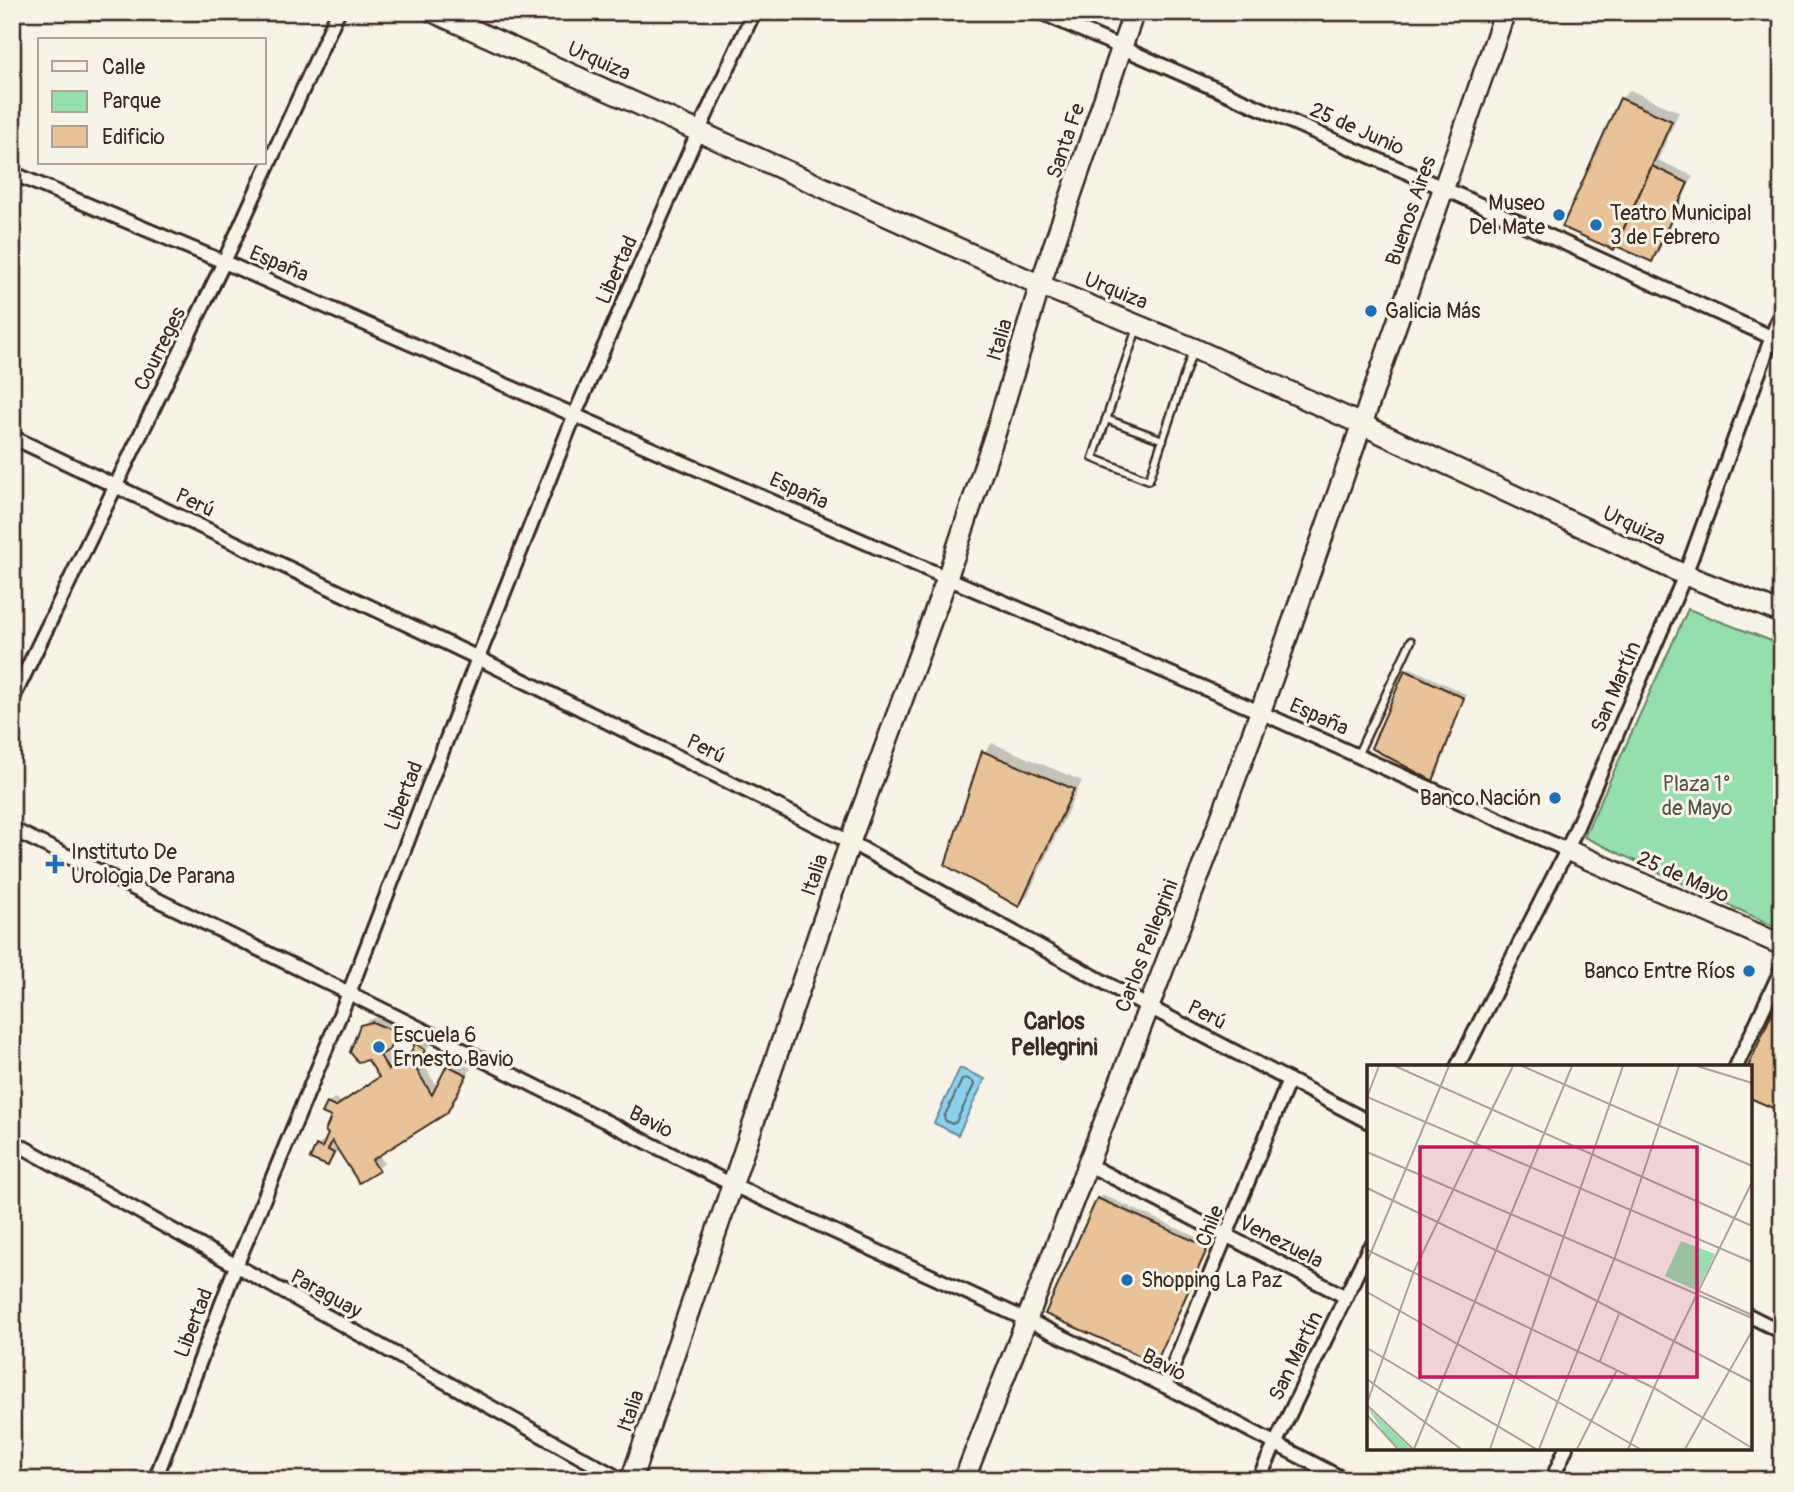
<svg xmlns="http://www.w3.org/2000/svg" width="1794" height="1492" viewBox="0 0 1794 1492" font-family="Pangolin,sans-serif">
<rect width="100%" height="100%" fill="#f7f3e8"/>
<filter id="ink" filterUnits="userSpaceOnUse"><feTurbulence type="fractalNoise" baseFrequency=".0143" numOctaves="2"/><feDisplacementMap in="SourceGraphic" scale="14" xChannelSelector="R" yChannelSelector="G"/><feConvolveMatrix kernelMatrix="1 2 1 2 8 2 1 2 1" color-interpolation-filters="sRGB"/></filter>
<g filter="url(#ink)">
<polygon fill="#95dead" stroke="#688466" stroke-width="2" points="1688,609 1782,645 1782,930 1584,837"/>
<polygon fill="#8bd1ec" stroke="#6b8e9a" stroke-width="2" points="960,1068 985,1079 958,1135 934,1123"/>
<g fill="#0003">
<polygon points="1630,90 1679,112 1658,160 1693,176 1658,254 1651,260 1617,244 1614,248 1621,99"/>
<polygon points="1411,668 1466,694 1437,776 1433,779 1407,671"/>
<polygon points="992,743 1082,781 1027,897 1019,905 947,864 984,752"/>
<polygon points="379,1017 401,1026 395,1042 386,1050 395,1065 412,1056 417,1044 423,1038 430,1043 422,1062 438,1088 448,1066 454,1060 471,1068 453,1105 446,1111 379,1155 384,1163 378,1169 338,1148 334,1158 328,1164 318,1146 324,1140 327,1142 334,1116 328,1104 334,1098 342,1102 380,1076 361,1026 368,1020"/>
<polygon points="1103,1195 1210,1243 1159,1357 1155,1361 1099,1199"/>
</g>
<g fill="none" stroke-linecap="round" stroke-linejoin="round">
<polygon stroke="#5b6d70" stroke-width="2" points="966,1078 973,1082 974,1085 956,1122 952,1124 946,1121 944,1117 962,1080"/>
</g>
<g fill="#e8c298" stroke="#3b2a1e" stroke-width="2">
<polygon points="1620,98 1672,121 1614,250 1562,227"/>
<polygon points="1652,166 1688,183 1652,262 1616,246"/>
<polygon points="1405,670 1464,698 1433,781 1371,748"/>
<polygon points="982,751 1074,789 1019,907 945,865"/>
<polygon points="1782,990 1782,1112 1750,1098 1750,1067 1748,1067"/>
<polygon points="372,1022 397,1032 389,1050 380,1055 388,1070 408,1059 415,1043 425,1050 416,1069 432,1095 447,1065 467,1075 447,1113 372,1160 379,1171 359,1183 332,1141 328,1150 334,1153 328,1166 310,1159 316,1145 322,1148 328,1134 325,1131 331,1117 322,1113 327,1103 335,1107 379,1077 368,1060 358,1062 350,1052 360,1025"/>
<polygon points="1097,1198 1208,1247 1156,1363 1045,1314"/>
</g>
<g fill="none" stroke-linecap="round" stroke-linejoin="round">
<g stroke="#3b2a1e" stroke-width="11">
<g id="lane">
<polyline points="1137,328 1093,458 1149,480 1193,350"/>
<polyline points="1106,419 1163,440"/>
<polyline points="1357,756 1411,641"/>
</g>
</g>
<g stroke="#3b2a1e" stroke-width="18">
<g id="street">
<polyline points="1040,12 1443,188 1782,342"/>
<polyline points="12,173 224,262 947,578 1260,712 1567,850"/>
<polyline points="12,437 478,658 850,842 1149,1007 1369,1122"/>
<polyline points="12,700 224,262 338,12"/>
<polyline points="12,829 349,993 733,1185 1027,1320 1165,1386 1345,1480"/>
<polyline points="1457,1067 1567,850 1685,575 1782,309"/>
<polyline points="1736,1067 1782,968"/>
<polyline points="12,1141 622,1480"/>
<polyline points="1087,1164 1346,1297"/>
<polyline points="1750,1316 1782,1332"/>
<polyline points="1165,1386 1289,1080"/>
<polyline points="155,1480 236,1266 349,993 478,658 575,414 699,130 754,12"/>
<polyline points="1258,1480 1369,1248"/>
<polyline points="1552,1480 1566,1448"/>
</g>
</g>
<g stroke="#3b2a1e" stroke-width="24">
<g id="secondary">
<polyline points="433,12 1040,285 1193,348 1363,425 1685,575 1782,613"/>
<polyline points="1567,850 1782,945"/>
<polyline points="631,1480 850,842 947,578 996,431 1040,285 1134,12"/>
<path d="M964,1480C1064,1224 1166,968 1261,710C1345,478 1423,245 1505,12"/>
</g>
</g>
<use href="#lane" stroke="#f7f3e8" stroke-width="6"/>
<use href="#street" stroke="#f7f3e8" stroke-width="12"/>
<use href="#secondary" stroke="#f7f3e8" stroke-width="19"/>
</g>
</g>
<g fill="#1f6fb2" stroke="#f7f3e8" stroke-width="2.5">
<circle cx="1559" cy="215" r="7"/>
<circle cx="1596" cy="225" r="7"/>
<circle cx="1371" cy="311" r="7"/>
<circle cx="1555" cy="798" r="7"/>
<path d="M51.5 853.5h7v7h7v7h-7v7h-7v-7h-7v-7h7z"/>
<circle cx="1749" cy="971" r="7"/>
<circle cx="379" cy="1047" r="7"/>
<circle cx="1127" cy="1280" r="7"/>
</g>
<g text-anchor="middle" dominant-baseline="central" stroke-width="6" stroke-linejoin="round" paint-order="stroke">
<g font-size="21" fill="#3b2a1e" stroke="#f7f3e8">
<text transform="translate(599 61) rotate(24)">Urquiza</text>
<text transform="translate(1357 129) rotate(24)">25 de Junio</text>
<text transform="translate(1066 141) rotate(-71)">Santa Fe</text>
<text transform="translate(1411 211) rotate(-71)">Buenos Aires</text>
<text transform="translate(279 264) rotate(23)">España</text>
<text transform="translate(617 270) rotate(-66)">Libertad</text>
<text transform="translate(1116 291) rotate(22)">Urquiza</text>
<text transform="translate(1000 340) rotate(-73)">Italia</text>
<text transform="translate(160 349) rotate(-64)">Courreges</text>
<text transform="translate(799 491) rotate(24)">España</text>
<text transform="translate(195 503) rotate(25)">Perú</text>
<text transform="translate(1634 526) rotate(25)">Urquiza</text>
<text transform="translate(1616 687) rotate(-67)">San Martín</text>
<text transform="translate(1319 717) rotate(24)">España</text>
<text transform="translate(706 749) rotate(26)">Perú</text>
<text transform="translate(404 796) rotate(-69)">Libertad</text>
<text transform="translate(815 875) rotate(-71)">Italia</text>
<text transform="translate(1683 877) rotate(24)">25 de Mayo</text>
<text transform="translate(1147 946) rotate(-69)">Carlos Pellegrini</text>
<text transform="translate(1207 1015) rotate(27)">Perú</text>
<text transform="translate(651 1122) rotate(27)">Bavio</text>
<text transform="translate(1210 1226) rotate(-68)">Chile</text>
<text transform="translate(1281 1242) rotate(27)">Venezuela</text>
<text transform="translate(326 1294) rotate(29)">Paraguay</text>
<text transform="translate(194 1323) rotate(-69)">Libertad</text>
<text transform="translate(1296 1356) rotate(-64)">San Martín</text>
<text transform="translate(1164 1365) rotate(27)">Bavio</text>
<text transform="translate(631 1411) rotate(-71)">Italia</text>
</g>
<g font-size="21" fill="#3b2a1e" stroke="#f7f3e8" text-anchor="start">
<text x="1545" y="203" text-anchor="end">Museo<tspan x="1545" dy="24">Del Mate</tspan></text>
<text x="1610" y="213">Teatro Municipal<tspan x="1610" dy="24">3 de Febrero</tspan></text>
<text x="1385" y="311">Galicia Más</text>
<text x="1541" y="798" text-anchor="end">Banco Nación</text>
<text x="71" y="852">Instituto De<tspan x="71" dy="24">Urologia De Parana</tspan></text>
<text x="1735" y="971" text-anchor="end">Banco Entre Ríos</text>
<text x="393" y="1035">Escuela 6<tspan x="393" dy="24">Ernesto Bavio</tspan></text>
<text x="1141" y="1280">Shopping La Paz</text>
</g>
<g font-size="21" fill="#525742" stroke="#f7f3e8">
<text x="1697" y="784">Plaza 1°<tspan x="1697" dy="24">de Mayo</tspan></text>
</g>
<g font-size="23" font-weight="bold" fill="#3b2a1e" stroke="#f7f3e8">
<text x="1054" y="1021">Carlos<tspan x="1054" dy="26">Pellegrini</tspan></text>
</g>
</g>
<g transform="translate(1367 1065)">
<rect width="385" height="385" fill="#f7f3e8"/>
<path d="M314,176L348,189L330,226L298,211ZM0,342L44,384H33L19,371Z" fill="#95dead"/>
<path fill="none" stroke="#aca397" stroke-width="2" d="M12,1L0,32L385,197M28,1L385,161M155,1L385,101M330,1L385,18M0,87L385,253M0,123L184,212L385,317M0,185L287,323L385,383M0,197L82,1M332,226L385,250M0,227L273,384M0,283L169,384M233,296L252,249M0,314L94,384M0,338L47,206L146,1M0,340L46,384M0,350L31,384M47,384L205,1M123,384L256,1M172,384L248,192L312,1M210,384L250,305M261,384L307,276L385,117M318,384L385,266"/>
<path fill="#c2185b" fill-opacity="0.15" stroke="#c2185b" stroke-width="3.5" d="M53,82H330V312H53Z"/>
<rect width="385" height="385" fill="none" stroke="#3b2a1e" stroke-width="3.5"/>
</g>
<rect width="1794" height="1492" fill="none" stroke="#f7f3e8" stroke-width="42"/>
<rect x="21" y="21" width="1752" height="1450" fill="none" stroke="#3b2a1e" stroke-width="2.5" filter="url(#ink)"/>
<rect x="38" y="38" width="228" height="126" fill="#f7f3e8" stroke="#aca397" stroke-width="2"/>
<rect x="52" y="61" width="35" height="10" fill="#f7f3e8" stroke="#aca397" stroke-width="2"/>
<text x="102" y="74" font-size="21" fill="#3b2a1e">Calle</text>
<rect x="52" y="91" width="35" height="21" fill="#95dead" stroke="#aca397" stroke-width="2"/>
<text x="102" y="108" font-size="21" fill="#3b2a1e">Parque</text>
<rect x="52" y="126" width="35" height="21" fill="#e8c298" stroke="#aca397" stroke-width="2"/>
<text x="102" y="144" font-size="21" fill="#3b2a1e">Edificio</text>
</svg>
